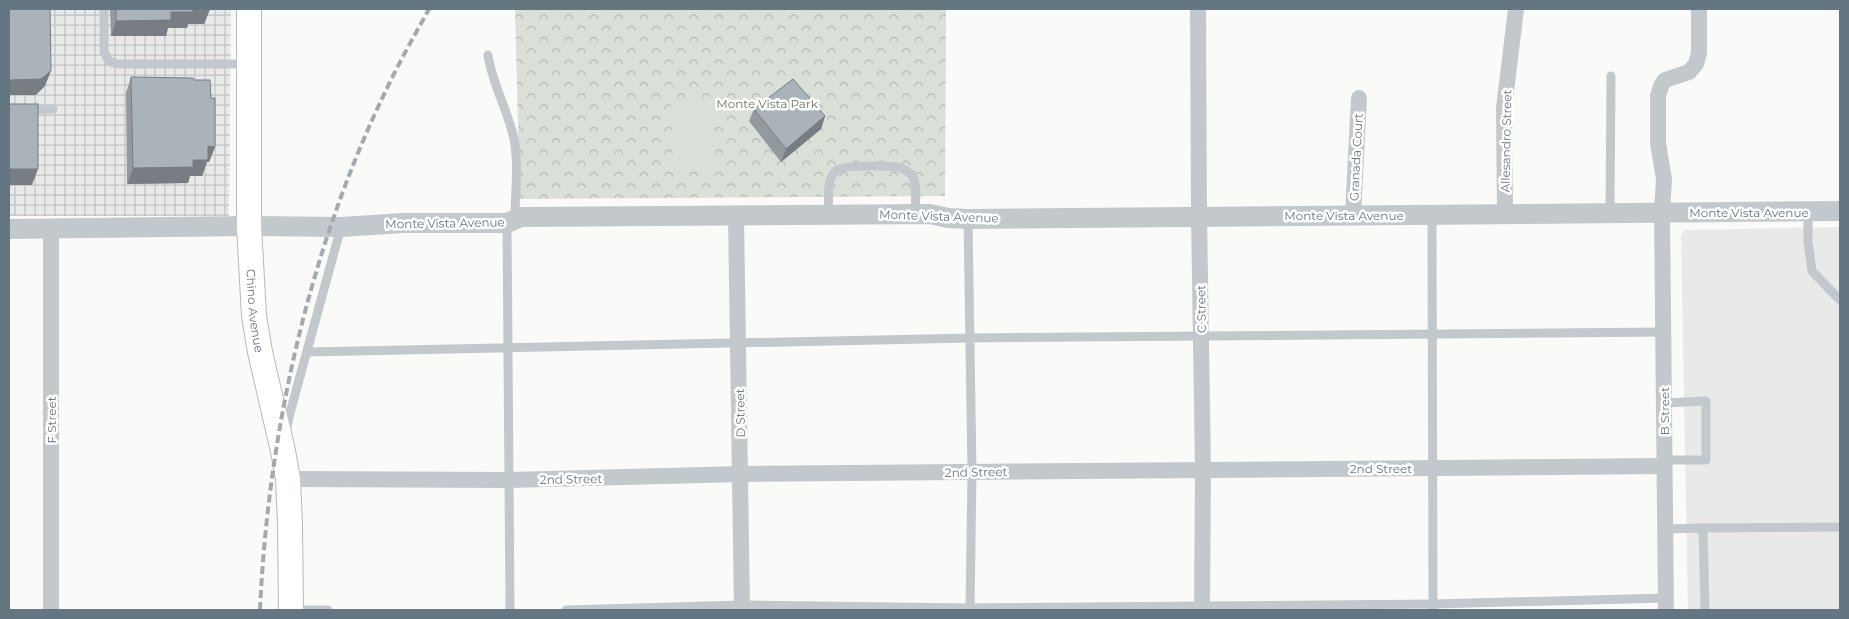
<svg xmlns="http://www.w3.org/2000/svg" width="1849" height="619" viewBox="0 0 1849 619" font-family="Montserrat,sans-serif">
<defs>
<pattern id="industrial-grid" width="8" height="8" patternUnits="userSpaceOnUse" patternTransform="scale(1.25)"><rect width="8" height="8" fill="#e8e9e9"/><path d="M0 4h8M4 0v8" fill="none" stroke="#c0c1c2"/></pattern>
<pattern id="park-crowns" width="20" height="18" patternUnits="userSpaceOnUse" patternTransform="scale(1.25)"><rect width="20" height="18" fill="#dadfd7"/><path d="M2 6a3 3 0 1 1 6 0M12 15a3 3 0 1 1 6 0" fill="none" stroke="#b4b9b4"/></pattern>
</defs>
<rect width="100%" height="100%" fill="#fafaf8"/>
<polygon fill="#e8e9e9" points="1840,227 1840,610 1688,610 1681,234 1686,230"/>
<polygon fill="url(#industrial-grid)" points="9,9 231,9 229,216 9,216"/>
<polygon fill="url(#park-crowns)" points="515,9 946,9 945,196 520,199"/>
<polygon fill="#dadfd7" points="713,97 715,165 673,166 671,98"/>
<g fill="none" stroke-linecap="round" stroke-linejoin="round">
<g stroke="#b3babf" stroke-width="26">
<g id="secondary">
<path id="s1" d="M249,9V226L254,316L260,352L283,451L288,479L290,524L291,610"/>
</g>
</g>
<g stroke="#c3c8cc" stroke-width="9">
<polyline points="104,9 104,52 109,61 116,64 247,64"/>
<path d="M488,55C492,84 508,110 514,139C519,164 515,193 515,219"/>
<polyline points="9,110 53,109"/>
<polyline points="1808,211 1808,242 1812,271 1840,300"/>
<polyline points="1610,213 1611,76"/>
<polyline points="1432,214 1433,610"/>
<path d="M829,215C829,202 825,179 837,170C844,165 894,165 903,169C906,170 910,173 912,175C918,185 915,203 915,214"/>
<polyline points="968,219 972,472 970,610"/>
<polyline points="507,223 510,610"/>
<polyline points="307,352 971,338 1664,332"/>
<polyline points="1664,403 1706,401 1706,460 1664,460"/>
<polyline points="286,432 290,413 341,227"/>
<polyline points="1703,528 1840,527"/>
<polyline points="1665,529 1703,528 1705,610"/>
<polyline points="292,610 328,610"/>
<polyline points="566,610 742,605 970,608 1433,604 1666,598"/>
</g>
<g stroke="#c3c8cc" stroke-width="16">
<polyline points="1198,9 1199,216 1203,470 1202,610"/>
<polyline points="1505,213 1504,108 1516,9"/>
<polyline points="736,215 742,610"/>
<polyline points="1353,215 1359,98"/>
<polyline points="51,229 51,610"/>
<polyline points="288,479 509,480 741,474 1664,466"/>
<polyline points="1666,610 1662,212 1664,179 1658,143 1658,96 1661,86 1665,80 1689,72 1696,64 1699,53 1699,9"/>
</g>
<polyline stroke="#c3c8cc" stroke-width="20" points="9,229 249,226 341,227 403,223 507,223 521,217 930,214 948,218 968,219 1840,211"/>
<use href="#secondary" stroke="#fff" stroke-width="24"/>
<path stroke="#a2aab0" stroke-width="4" stroke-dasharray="8 4" stroke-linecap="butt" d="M260,610C268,431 310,244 390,82C402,57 416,33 429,9"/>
</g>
<g fill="#929a9f">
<polygon points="110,9 210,9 204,24 188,24 187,28 168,28 166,36 111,36"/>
<polygon points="131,77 194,80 211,98 215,147 209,162 207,162 202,176 190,176 188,183 127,184 126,93"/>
<polygon points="754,109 825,116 821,129 781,162 749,121"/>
</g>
<g fill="#777d82">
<polygon points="192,9 210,9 204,24 188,24 187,28 168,28 166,36 111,36 116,21"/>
<polygon points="51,71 45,86 36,95 9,95 9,80"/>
<polygon points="825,116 821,129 781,162 786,149"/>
<polygon points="208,146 215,147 209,162 207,162 202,176 190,176 188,183 127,184 133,168 193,160"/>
<polygon points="9,169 38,169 32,185 9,185"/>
</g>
<g fill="#aab3b9" stroke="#777d82">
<polygon points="9,9 50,9 51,71 41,79 9,80"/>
<polygon points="116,9 193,9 193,12 171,12 171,20 116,21"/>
<polygon points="131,77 193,78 194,80 210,80 211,98 215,98 215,147 208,146 208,160 193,160 193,167 133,168"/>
<polygon points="793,79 825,116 786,149 754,109"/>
<rect x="9" y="104" width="29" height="65"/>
</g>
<g text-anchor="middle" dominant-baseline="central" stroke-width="5" stroke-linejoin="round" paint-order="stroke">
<g font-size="12" fill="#687a64" stroke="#fff">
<text x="767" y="103">Monte Vista Park</text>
</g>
<g font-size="12" fill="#657683" stroke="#fff">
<text transform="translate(1506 141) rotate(-89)">Allesandro Street</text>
<text transform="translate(1356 157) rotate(-87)">Granada Court</text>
<text x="1749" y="212">Monte Vista Avenue</text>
<text x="1344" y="215">Monte Vista Avenue</text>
<text transform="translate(939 216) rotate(2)">Monte Vista Avenue</text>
<text transform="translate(445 223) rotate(-1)">Monte Vista Avenue</text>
<text transform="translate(1201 309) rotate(-91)">C Street</text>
<text stroke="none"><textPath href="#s1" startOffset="302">Chino Avenue</textPath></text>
<text transform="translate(1664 411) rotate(-90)">B Street</text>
<text transform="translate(740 413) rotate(-91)">D Street</text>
<text transform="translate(51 420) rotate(-90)">F Street</text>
<text x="1381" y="468">2nd Street</text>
<text transform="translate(976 472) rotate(-1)">2nd Street</text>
<text transform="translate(571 479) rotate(-1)">2nd Street</text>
</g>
</g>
<rect width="1849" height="619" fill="none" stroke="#657683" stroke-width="20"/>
</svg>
